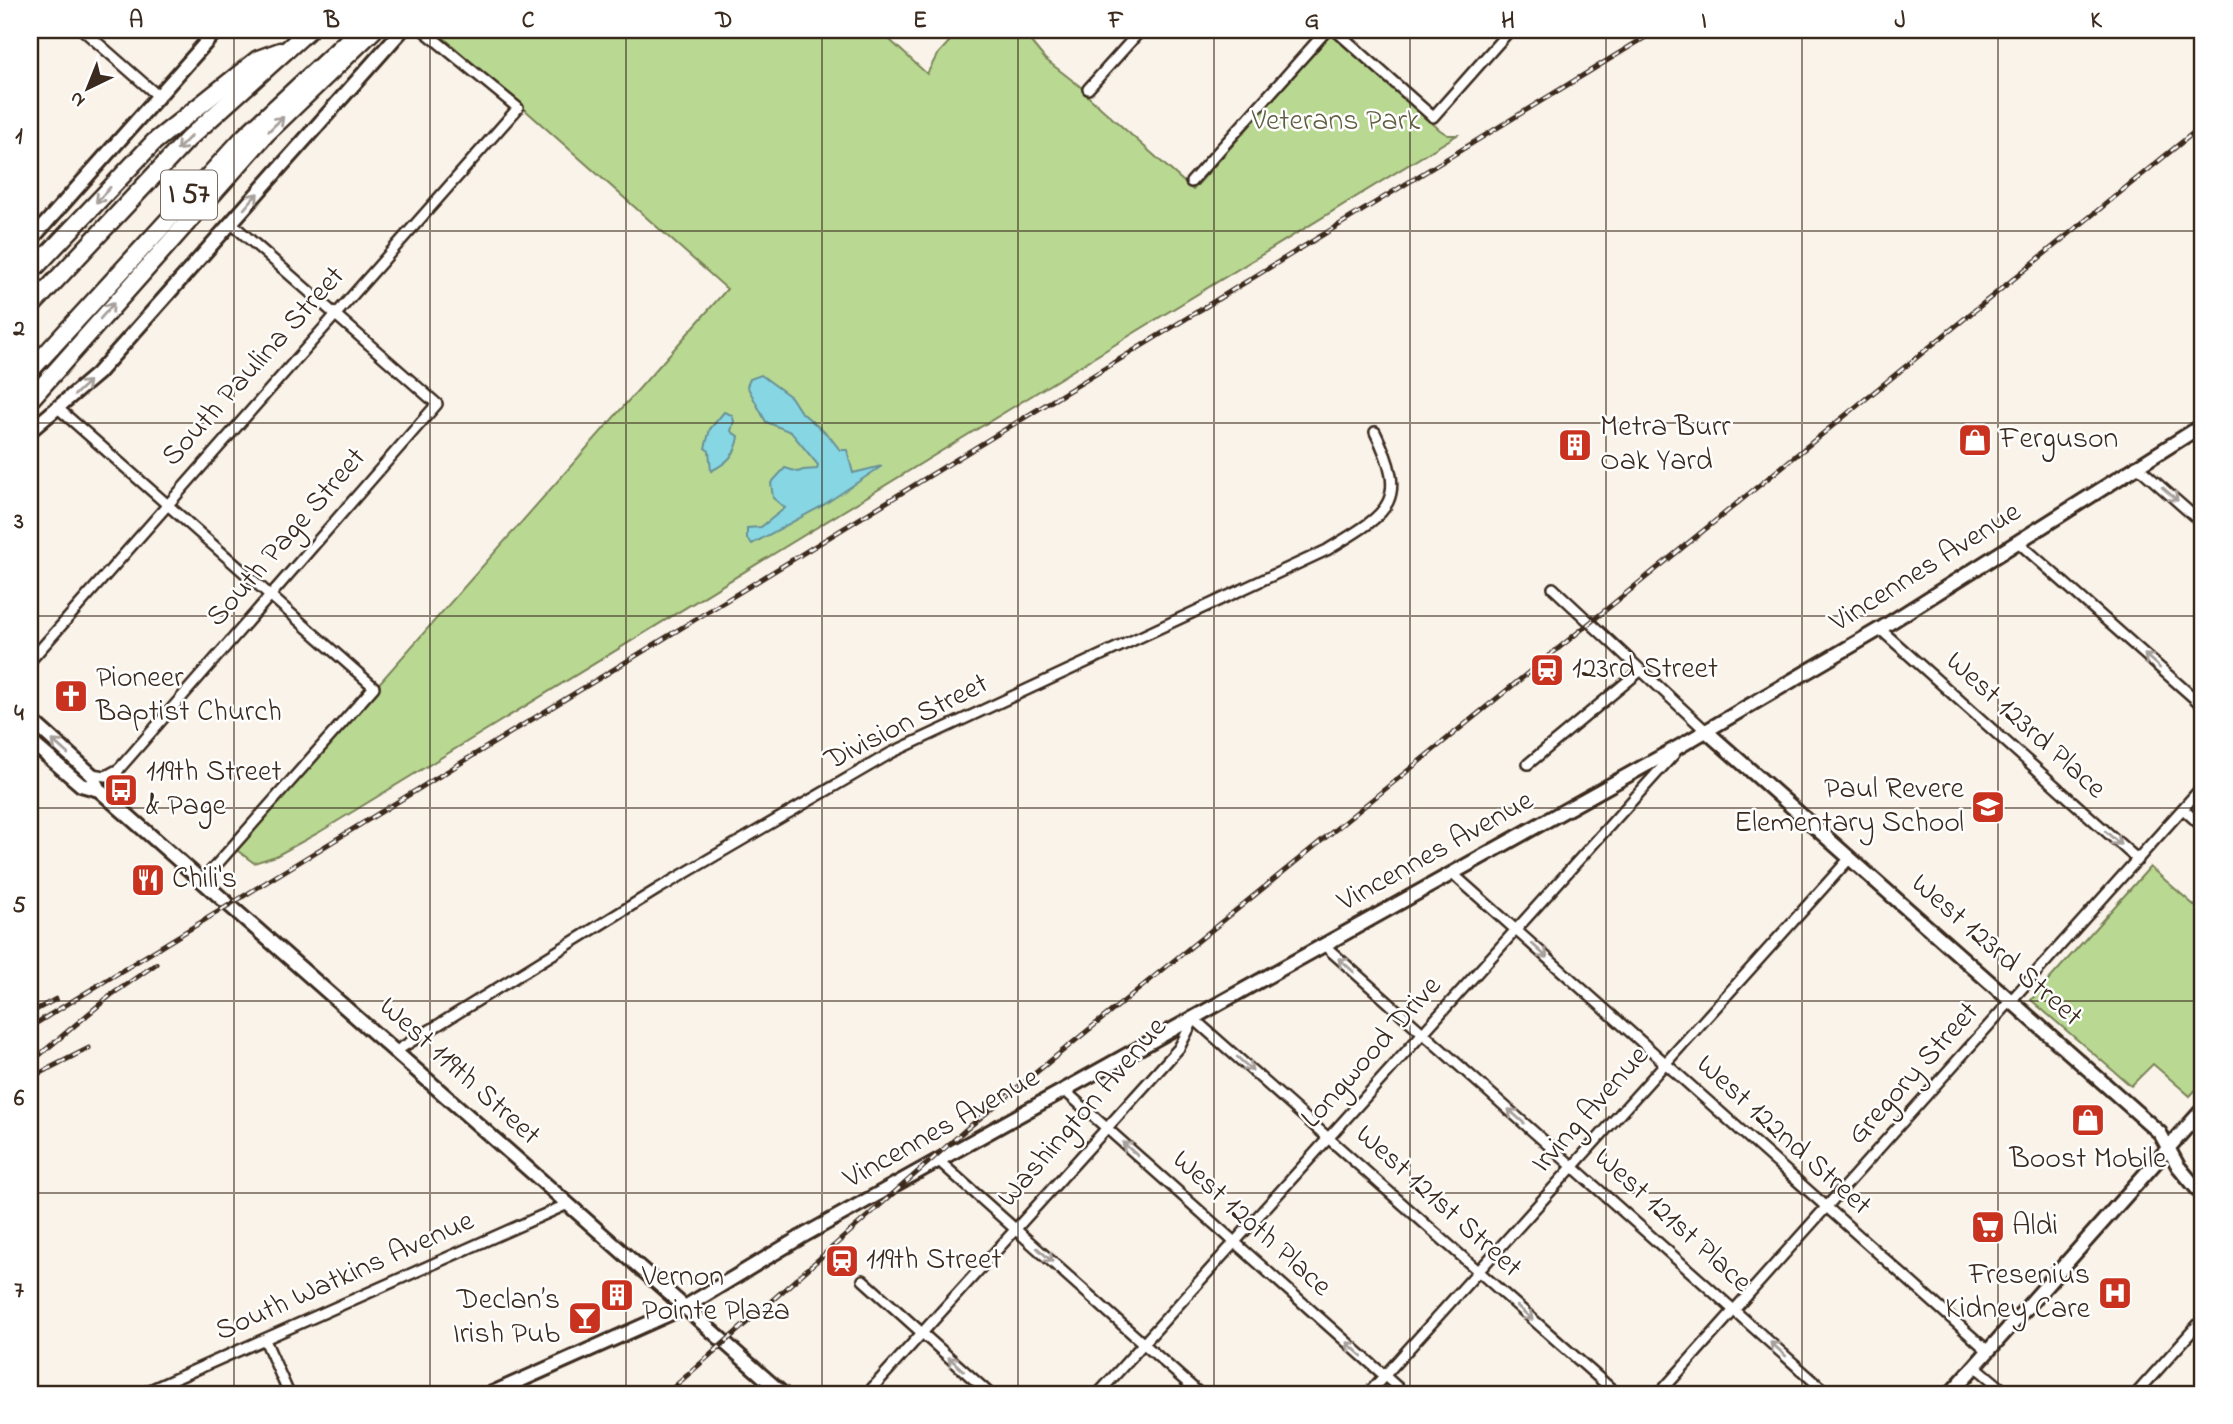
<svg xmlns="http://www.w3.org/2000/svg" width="2233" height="1424" viewBox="0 0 2233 1424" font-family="'Indie Flower',sans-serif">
<rect width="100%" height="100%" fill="#faf3ea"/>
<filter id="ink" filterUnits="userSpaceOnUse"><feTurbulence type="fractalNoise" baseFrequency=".0143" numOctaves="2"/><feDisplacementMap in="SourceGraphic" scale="14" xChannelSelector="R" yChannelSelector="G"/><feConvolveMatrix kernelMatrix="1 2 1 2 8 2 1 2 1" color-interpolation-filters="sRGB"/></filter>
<g filter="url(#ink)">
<g fill="#b9d992" stroke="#7a8258" stroke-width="2">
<polygon points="435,30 879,30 927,74 937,55 960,30 1037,30 1031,42 1045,59 1081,87 1083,92 1193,190 1331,34 1440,130 1448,135 1457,135 318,833 276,856 254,863 234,848 727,289"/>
<polygon points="2150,867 2203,913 2203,1082 2190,1096 2153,1064 2131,1086 2031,1000"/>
</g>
<g fill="#87d6e4" stroke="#699195" stroke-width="2">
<polygon points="761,375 791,397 800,411 829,436 840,450 847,450 853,473 882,466 822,506 752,544 747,539 747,528 761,527 785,508 773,498 771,483 785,468 798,472 803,470 817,469 818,465 791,432 766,422 747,386 750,379"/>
<path d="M724,412L732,415L734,421L731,431L739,437C736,455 727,463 711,471L709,451L705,448L710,429Z"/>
</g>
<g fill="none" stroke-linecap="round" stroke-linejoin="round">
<g stroke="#3b2a1e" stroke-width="14">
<g id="street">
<polyline points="83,30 158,96"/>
<polyline points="1335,30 1433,117 1510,30"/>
<polyline points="30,33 33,30"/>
<polyline points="1088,89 1141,30"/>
<polyline points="1191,182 1327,30"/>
<polyline points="59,409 374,687 203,880"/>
<polyline points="2136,465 2203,524"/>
<polyline points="2018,542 2203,706"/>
<polyline points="1553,588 1705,730"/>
<polyline points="1880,629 2138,860"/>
<polyline points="30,661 518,108 423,30"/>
<polyline points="1528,764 1640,671"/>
<polyline points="119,769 113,783 119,806"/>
<polyline points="91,774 106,776 119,769 437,404 231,223"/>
<polyline points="2183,809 2203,827"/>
<polyline points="1452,873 1988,1351"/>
<polyline points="1325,946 1828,1394"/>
<path d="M396,1051L658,889L891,753L1327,550C1386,514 1411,504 1375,432"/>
<polyline points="1065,1091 1405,1394"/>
<polyline points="939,1161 1200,1394"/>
<polyline points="863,1280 990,1394"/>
<polyline points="265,1340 289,1394"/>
<polyline points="1975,1366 2008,1394"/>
<polyline points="141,1394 568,1204"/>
<polyline points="867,1394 1179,1048 1194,1019 1617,1394"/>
<polyline points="1098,1394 1675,753"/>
<polyline points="1368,1394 1850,858"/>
<polyline points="1659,1394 2203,786"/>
<polyline points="2136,1394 2203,1319"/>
</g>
</g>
<g stroke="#3b2a1e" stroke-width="18">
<g id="secondary">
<polyline points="30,241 217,30"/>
<polyline points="30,431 97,374 402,30"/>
<polyline points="30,719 91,774 99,790 783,1394"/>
<polyline points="1705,730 2160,1133 2178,1166 2203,1196"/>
<polyline points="30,741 81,785 99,790"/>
<polyline points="490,1394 685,1307 801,1237 1682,745 1880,629 2203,425"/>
<polyline points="1950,1394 2203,1109"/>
</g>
</g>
<g stroke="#3b2a1e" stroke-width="21">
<g id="highway">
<polyline points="30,273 154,142 258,59 280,51"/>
<polyline points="30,308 188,139 309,30"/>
<polyline points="30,371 245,136 359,30"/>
<polyline points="30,400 266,134 374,30"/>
</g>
</g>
<use href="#street" stroke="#fff" stroke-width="9"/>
<use href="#secondary" stroke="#fff" stroke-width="12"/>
<use href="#highway" stroke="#fff" stroke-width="16"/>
<g stroke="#3b2a1e" stroke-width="5">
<g id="rail">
<polyline points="2194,219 2203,211"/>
<polyline points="30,1013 56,999"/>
<polyline points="30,1027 1657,30"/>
<polyline points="30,1063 111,995 156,964"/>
<polyline points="30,1078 89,1048"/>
<polyline points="666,1394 964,1131 2203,125"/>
</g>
</g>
<use href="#rail" stroke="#fff" stroke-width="2.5" stroke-dasharray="8" stroke-linecap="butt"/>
</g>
<defs><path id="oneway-shaft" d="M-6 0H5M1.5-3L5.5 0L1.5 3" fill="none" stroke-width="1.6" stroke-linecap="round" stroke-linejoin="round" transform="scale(1.75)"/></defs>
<g stroke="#a79f9a">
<use href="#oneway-shaft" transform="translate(276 124) rotate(-44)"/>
<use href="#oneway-shaft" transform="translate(184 143) rotate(135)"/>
<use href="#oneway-shaft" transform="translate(103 195) rotate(133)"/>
<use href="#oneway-shaft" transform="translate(251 201) rotate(-49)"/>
<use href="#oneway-shaft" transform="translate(107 311) rotate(-49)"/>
<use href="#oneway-shaft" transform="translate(82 388) rotate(-44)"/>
<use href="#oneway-shaft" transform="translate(2170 494) rotate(41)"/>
<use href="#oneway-shaft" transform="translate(2152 661) rotate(-138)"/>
<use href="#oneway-shaft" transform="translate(60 747) rotate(-138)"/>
<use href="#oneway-shaft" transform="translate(2113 838) rotate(42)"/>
<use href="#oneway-shaft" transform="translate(1540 951) rotate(42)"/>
<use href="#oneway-shaft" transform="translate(1346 965) rotate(-138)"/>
<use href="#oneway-shaft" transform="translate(1245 1064) rotate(42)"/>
<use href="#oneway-shaft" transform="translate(1516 1116) rotate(-138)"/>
<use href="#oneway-shaft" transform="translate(1130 1149) rotate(-138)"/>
<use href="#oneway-shaft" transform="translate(1045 1255) rotate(42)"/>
<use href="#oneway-shaft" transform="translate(1525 1313) rotate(42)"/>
<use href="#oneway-shaft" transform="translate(1354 1349) rotate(-138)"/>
<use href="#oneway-shaft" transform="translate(1778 1349) rotate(-138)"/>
<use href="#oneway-shaft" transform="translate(956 1364) rotate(-138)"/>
</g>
</g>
<path fill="none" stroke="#3b2a1e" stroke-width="2" stroke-opacity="0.55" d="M234,30V1394M430,30V1394M626,30V1394M822,30V1394M1018,30V1394M1214,30V1394M1410,30V1394M1606,30V1394M1802,30V1394M1998,30V1394M30,231H2203M30,423H2203M30,616H2203M30,808H2203M30,1001H2203M30,1193H2203"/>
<defs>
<g id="shop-square" transform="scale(1.75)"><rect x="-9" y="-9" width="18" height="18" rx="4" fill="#c8321e" stroke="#fff"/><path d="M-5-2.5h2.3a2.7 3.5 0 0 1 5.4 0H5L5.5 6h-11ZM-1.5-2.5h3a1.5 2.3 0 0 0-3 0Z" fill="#fff"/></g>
<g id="building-square" transform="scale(1.75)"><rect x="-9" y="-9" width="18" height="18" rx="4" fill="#c8321e" stroke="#fff"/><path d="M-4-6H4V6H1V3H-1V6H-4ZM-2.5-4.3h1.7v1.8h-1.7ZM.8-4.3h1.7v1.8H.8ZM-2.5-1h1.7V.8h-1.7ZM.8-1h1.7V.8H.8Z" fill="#fff"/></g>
<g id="station-square" transform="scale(1.75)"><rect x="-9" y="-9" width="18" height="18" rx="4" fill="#c8321e" stroke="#fff"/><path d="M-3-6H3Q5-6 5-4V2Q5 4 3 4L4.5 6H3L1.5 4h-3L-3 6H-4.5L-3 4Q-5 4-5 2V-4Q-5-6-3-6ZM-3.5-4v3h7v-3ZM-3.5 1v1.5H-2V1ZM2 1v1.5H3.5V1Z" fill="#fff"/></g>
<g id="church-square" transform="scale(1.75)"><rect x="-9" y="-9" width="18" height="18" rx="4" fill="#c8321e" stroke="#fff"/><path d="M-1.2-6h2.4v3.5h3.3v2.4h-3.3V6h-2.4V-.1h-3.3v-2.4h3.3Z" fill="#fff"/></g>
<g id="bus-square" transform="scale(1.75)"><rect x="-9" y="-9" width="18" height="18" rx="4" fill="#c8321e" stroke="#fff"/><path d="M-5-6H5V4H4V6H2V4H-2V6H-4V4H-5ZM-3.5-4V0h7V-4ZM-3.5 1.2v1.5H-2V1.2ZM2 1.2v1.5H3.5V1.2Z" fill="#fff"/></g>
<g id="school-square" transform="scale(1.75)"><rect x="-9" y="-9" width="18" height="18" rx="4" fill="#c8321e" stroke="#fff"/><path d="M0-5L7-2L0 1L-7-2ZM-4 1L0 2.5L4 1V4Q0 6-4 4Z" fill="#fff"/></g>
<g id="restaurant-square" transform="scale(1.75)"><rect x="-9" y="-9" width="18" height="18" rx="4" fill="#c8321e" stroke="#fff"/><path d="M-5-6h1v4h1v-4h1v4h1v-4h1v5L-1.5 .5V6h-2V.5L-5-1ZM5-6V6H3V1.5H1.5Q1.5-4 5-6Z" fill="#fff"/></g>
<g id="supermarket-square" transform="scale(1.75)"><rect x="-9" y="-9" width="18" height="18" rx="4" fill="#c8321e" stroke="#fff"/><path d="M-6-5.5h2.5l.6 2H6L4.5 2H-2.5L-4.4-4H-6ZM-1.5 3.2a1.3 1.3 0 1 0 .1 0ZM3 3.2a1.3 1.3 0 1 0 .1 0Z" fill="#fff"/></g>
<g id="hospital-square" transform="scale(1.75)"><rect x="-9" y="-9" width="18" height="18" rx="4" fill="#c8321e" stroke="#fff"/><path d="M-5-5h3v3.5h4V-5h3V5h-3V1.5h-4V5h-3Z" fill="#fff"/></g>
<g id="bar-square" transform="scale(1.75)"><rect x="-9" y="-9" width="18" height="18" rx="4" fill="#c8321e" stroke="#fff"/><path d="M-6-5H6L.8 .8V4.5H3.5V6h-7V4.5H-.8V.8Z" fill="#fff"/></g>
</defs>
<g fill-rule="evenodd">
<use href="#shop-square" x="1975" y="440"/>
<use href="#building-square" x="1575" y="445"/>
<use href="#station-square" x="1547" y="670"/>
<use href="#church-square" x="71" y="696"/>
<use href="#bus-square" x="121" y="790"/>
<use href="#school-square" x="1988" y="807"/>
<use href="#restaurant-square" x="148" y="880"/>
<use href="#shop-square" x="2088" y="1120"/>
<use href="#supermarket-square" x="1988" y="1227"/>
<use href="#station-square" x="842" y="1261"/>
<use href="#hospital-square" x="2115" y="1293"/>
<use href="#building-square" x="617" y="1295"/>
<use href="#bar-square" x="585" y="1318"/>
</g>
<g text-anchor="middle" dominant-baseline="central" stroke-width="5" stroke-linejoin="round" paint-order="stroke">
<rect fill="#fff" stroke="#766a62" stroke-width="2" x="161" y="170.5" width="56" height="49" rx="5"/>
<g font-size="28" font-weight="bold" fill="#3b2a1e">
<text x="189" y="195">I 57</text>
</g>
<g font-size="30" fill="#615f41" stroke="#fff">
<text x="1336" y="122">Veterans Park</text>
</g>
<g font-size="30" fill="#3b2a1e" stroke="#fff">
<text transform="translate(254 367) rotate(-48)">South Paulina Street</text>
<text transform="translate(287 538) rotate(-49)">South Page Street</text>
<text transform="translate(1926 568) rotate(-32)">Vincennes Avenue</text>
<text transform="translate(907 723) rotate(-27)">Division Street</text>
<text transform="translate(2025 726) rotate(42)">West 123rd Place</text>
<text transform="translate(1436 852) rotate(-29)">Vincennes Avenue</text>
<text transform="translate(1996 951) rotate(41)">West 123rd Street</text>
<text transform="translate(1372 1053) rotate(-48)">Longwood Drive</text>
<text transform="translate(459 1072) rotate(42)">West 119th Street</text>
<text transform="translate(1914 1074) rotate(-48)">Gregory Street</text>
<text transform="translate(1591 1110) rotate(-48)">Irving Avenue</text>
<text transform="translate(1083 1113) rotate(-49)">Washington Avenue</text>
<text transform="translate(942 1129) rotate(-29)">Vincennes Avenue</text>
<text transform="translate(1783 1136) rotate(42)">West 122nd Street</text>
<text transform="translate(1438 1202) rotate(42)">West 121st Street</text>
<text transform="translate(1672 1221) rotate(42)">West 121st Place</text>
<text transform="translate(1251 1224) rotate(42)">West 120th Place</text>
<text transform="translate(345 1277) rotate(-24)">South Watkins Avenue</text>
</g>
<g font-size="30" fill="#3b2a1e" stroke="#fff" text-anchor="start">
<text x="1600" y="428">Metra Burr<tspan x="1600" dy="34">Oak Yard</tspan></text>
<text x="2000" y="440">Ferguson</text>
<text x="1572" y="670">123rd Street</text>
<text x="96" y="679">Pioneer<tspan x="96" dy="34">Baptist Church</tspan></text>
<text x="146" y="773">119th Street<tspan x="146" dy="34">&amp; Page</tspan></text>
<text x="1964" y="790" text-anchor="end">Paul Revere<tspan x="1964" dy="34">Elementary School</tspan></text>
<text x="172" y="880">Chili's</text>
<text x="2088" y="1160" text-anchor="middle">Boost Mobile</text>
<text x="2012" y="1227">Aldi</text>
<text x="866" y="1261">119th Street</text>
<text x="2090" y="1276" text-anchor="end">Fresenius<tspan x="2090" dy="34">Kidney Care</tspan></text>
<text x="642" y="1278">Vernon<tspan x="642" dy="34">Pointe Plaza</tspan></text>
<text x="560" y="1301" text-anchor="end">Declan’s<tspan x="560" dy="34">Irish Pub</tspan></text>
</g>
</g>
<rect width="2233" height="1424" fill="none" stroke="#fff" stroke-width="77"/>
<g transform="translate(88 88) rotate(223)" stroke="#ffffff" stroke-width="5" paint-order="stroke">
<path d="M0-5L12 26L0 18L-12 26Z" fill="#3b2a1e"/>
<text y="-10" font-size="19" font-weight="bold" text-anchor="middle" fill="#3b2a1e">N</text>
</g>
<rect x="38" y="38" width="2156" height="1348" fill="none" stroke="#3b2a1e" stroke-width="2.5"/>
<g font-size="23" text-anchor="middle" font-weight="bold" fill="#3b2a1e">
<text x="136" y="27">A</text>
<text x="332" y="27">B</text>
<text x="528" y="27">C</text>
<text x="724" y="27">D</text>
<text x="920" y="27">E</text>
<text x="1116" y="27">F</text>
<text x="1312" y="27">G</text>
<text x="1508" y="27">H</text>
<text x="1704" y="27">I</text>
<text x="1900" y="27">J</text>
<text x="2096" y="27">K</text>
<text x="19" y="143">1</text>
<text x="19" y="335">2</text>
<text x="19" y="528">3</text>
<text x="19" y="720">4</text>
<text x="19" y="912">5</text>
<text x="19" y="1105">6</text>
<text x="19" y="1297">7</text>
</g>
</svg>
